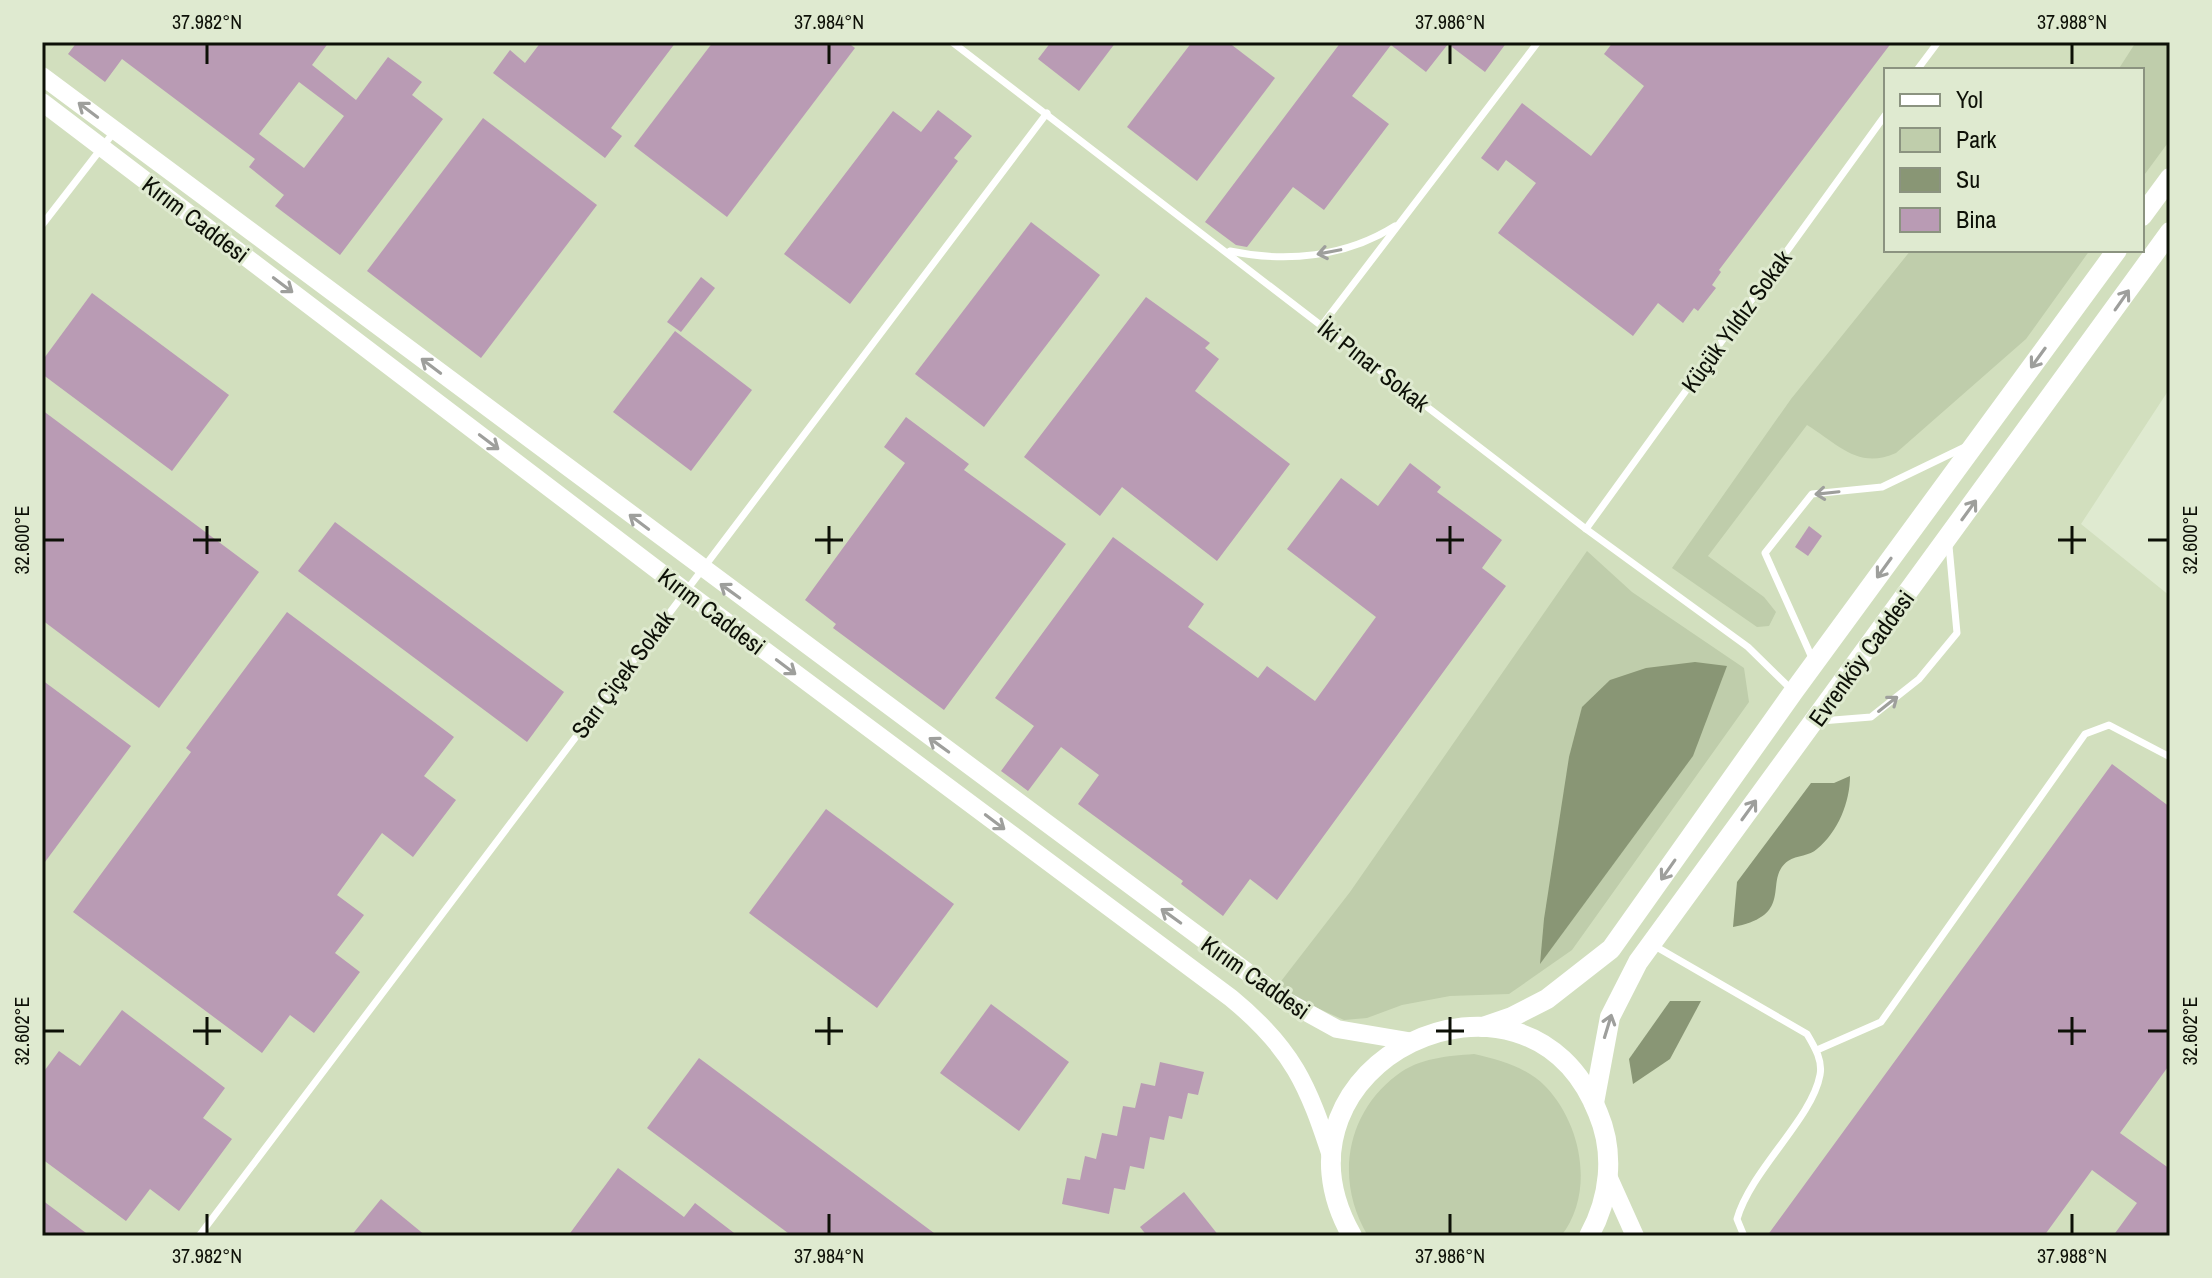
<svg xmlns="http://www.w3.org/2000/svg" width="2212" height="1278" viewBox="0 0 2212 1278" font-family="'Archivo Narrow',sans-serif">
<rect width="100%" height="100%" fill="#dfead0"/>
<path fill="#d2dfbe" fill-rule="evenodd" d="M42,42H2170V388L2081,524L2170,596V1236H42ZM1886,70H2142V250H1886Z"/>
<g fill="#bfcdab">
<polygon points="2136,42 2170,42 2170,140 2142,178 2142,70 2118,70"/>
<path d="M1911,250H2090L2026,339L1896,453C1858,470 1838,444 1807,425L1708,556L1764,597L1776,612L1769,626L1757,627L1672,568L1791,399Z"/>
<polygon points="1587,551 1632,592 1744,668 1749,702 1572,950 1509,994 1450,996 1402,1005 1367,1018 1344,1020 1275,989 1350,892"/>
<path d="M1474,1054C1500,1060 1527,1067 1546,1087C1582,1125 1595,1193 1561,1236H1368C1335,1182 1345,1114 1397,1075C1419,1058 1447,1056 1474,1054Z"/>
</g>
<g fill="#899675">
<polygon points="1695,662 1727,666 1693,756 1540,964 1544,919 1569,757 1582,707 1610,680 1646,668"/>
<path d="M1850,776C1850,802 1838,832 1817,849C1810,856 1797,855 1788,861C1762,880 1797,915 1733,927L1737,882L1811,783H1834Z"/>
<polygon points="1670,1001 1701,1001 1670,1059 1633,1084 1629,1059"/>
</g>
<g fill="#b99bb4" fill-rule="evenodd">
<path d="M77,42H329L312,65L356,100L388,57L422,82L412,95L443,119L340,255L275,206L284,195L249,167L255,159L122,59L105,82L68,54ZM299,82L344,116L304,168L259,134Z"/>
<polygon points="541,42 676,42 611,128 622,136 605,158 493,73 510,50 525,63"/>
<polygon points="713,42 847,42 855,48 727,217 634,146"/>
<polygon points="1051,42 1116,42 1079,91 1038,59"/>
<polygon points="1192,42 1228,42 1275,78 1197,181 1127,127"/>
<polygon points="1341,42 1507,42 1485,72 1448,44 1426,72 1391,45 1352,96 1389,124 1324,210 1293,187 1247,247 1236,245 1205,222"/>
<polygon points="1613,42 1892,42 1719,270 1721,272 1712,285 1716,288 1698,311 1694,308 1683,323 1658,303 1633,336 1498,233 1536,183 1506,160 1498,171 1481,158 1522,103 1591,156 1644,86 1604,54"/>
<polygon points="938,110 972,136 954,158 958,161 850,304 784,254 893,111 921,132"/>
<polygon points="483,118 597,205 481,358 367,271"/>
<polygon points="1031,222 1100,275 984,427 915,374"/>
<polygon points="701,277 715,288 681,332 667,322"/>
<polygon points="92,293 229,395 172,471 42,374 42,361"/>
<polygon points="1146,297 1210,343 1205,348 1219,359 1195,391 1290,464 1217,561 1122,487 1100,516 1024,457"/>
<polygon points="675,331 752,390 691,471 613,412"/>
<polygon points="42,410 259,572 159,708 42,620"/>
<polygon points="906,417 969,464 964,470 1066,544 944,710 833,628 836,624 805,600 905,463 884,447"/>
<polygon points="1410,463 1441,487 1437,492 1502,540 1482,568 1506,586 1277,900 1250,879 1223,916 1181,884 1183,881 1078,804 1099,775 1061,747 1028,791 1001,771 1034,726 995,698 1113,537 1204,604 1188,627 1258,678 1267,666 1315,701 1376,617 1287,549 1341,478 1378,506"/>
<polygon points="335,522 564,692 527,742 298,571"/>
<polygon points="1809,526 1822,536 1808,556 1795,547"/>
<polygon points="287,612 454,737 424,776 456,800 413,857 382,833 337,895 364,915 335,953 360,972 314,1033 290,1015 262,1053 73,912 191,752 186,748"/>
<polygon points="42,680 131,746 42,866"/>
<polygon points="2112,764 2170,807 2170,1064 2120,1133 2170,1169 2170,1236 2113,1236 2137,1203 2092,1170 2044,1236 1767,1236"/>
<polygon points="826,809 954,904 877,1008 749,913"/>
<polygon points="991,1004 1069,1062 1019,1131 940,1073"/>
<polygon points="122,1010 225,1088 203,1118 232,1139 179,1211 150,1189 126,1221 42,1159 42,1074 59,1051 80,1066"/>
<polygon points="699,1058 938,1236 792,1236 647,1128"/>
<polygon points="1160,1062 1204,1072 1198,1095 1188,1093 1182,1119 1169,1116 1164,1140 1150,1137 1144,1169 1130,1166 1125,1190 1114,1188 1109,1214 1062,1204 1067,1178 1080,1180 1085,1156 1096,1159 1102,1133 1117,1136 1123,1106 1135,1108 1141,1083 1155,1086"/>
<polygon points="618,1168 684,1217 695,1203 738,1236 568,1236"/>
<polygon points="1184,1192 1219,1236 1147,1236 1140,1227"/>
<polygon points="381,1199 426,1236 351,1236"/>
<polygon points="42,1200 90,1236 42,1236"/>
</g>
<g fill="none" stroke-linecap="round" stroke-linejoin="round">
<g stroke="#fff" stroke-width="7">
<polyline points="952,42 1586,529 1748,647 1792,690"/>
<polyline points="1917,70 1938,42"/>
<polyline points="42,225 114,132"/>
<path d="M1230,251C1286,263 1346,257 1395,226"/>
<polyline points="1322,325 1538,42"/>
<polyline points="1586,529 1886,114"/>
<polyline points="1813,660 1765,553 1812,494 1882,487 1965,447"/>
<polyline points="1821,721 1871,717 1919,679 1957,633 1949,546"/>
<path d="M1653,945L1807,1034C1814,1046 1823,1060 1820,1075C1812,1119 1751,1170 1737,1219L1744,1236"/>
<polyline points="1817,1050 1881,1022 2085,734 2109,725 2170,757"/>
<polyline points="199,1236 1047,113"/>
</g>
<g stroke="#fff" stroke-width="18">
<polyline points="42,76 1286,1001 1337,1029 1408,1041"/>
<path d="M42,102L685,591L1231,998C1293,1049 1308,1085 1332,1159"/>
<polyline points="1608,1176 1635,1236"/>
</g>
<g stroke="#fff" stroke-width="20">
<polyline points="2142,216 2170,178"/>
<polyline points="1483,1027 1512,1017 1547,999 1611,949 1794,691 2117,250"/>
<polyline points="1594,1103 1610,1017 1638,962 2170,232"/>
<path d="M1352,1236C1254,1064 1526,933 1598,1113C1615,1153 1610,1198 1589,1236"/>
</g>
</g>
<defs><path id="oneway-shaft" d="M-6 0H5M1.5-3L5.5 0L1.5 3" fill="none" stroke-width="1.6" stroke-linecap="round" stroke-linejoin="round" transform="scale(2)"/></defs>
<g stroke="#9e9f9c">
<use href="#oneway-shaft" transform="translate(88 110) rotate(-143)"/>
<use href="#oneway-shaft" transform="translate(1329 252) rotate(169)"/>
<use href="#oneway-shaft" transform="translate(283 285) rotate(37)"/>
<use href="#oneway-shaft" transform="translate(2122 300) rotate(-55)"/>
<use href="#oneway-shaft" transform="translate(2038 358) rotate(126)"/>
<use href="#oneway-shaft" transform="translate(431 366) rotate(-143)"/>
<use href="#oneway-shaft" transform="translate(489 442) rotate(37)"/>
<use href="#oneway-shaft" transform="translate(1827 493) rotate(174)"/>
<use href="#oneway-shaft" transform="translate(1969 510) rotate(-54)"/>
<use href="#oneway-shaft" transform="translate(639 522) rotate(-143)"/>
<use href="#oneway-shaft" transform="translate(1884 568) rotate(126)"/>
<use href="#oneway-shaft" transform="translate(730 591) rotate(-144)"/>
<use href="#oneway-shaft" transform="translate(786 667) rotate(37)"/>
<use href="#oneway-shaft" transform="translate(1888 704) rotate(-38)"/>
<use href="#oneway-shaft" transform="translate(939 745) rotate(-144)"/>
<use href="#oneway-shaft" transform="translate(1749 810) rotate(-54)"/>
<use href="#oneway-shaft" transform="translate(995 822) rotate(37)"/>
<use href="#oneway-shaft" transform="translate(1668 870) rotate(125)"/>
<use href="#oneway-shaft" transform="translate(1171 916) rotate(-144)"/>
<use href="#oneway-shaft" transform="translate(1608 1026) rotate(-73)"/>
</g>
<path fill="none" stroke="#0d1007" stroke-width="3" d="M207,44V64M829,44V64M1450,44V64M2072,44V64M207,526V554M829,526V554M1450,526V554M2072,526V554M44,540H64M193,540H221M815,540H843M1436,540H1464M2058,540H2086M2148,540H2168M207,1017V1045M829,1017V1045M1450,1017V1045M2072,1017V1045M44,1031H64M193,1031H221M815,1031H843M1436,1031H1464M2058,1031H2086M2148,1031H2168M207,1214V1234M829,1214V1234M1450,1214V1234M2072,1214V1234"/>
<g text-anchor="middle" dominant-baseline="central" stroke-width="6" stroke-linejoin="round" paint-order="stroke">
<g font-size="24" fill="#0d1007" stroke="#dfead0">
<text transform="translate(196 219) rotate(37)">Kırım Caddesi</text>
<text transform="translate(1736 321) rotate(-54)">Küçük Yıldız Sokak</text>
<text transform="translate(1374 365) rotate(38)">İki Pınar Sokak</text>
<text transform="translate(712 611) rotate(37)">Kırım Caddesi</text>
<text transform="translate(1861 658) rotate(-54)">Evrenköy Caddesi</text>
<text transform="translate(622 674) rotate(-53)">Sarı Çiçek Sokak</text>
<text transform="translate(1256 977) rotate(35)">Kırım Caddesi</text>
</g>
</g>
<rect width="2212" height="1278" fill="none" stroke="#dfead0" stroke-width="88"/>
<rect x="1884" y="68" width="260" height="184" fill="#dfead0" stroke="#8b9380" stroke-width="2"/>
<rect x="1900" y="94" width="40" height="12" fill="#ffffff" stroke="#8b9380" stroke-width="2"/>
<text x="1956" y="108" font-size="24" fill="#0d1007">Yol</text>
<rect x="1900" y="128" width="40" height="24" fill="#bfcdab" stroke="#8b9380" stroke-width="2"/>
<text x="1956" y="148" font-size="24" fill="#0d1007">Park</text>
<rect x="1900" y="168" width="40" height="24" fill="#899675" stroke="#8b9380" stroke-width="2"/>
<text x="1956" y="188" font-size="24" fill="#0d1007">Su</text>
<rect x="1900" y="208" width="40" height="24" fill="#b99bb4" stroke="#8b9380" stroke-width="2"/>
<text x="1956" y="228" font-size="24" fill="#0d1007">Bina</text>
<rect x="44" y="44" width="2124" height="1190" fill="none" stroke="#0d1007" stroke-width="3"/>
<g font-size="20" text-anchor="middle" fill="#0d1007">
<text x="207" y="29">37.982°N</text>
<text x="829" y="29">37.984°N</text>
<text x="1450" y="29">37.986°N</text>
<text x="2072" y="29">37.988°N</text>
<text transform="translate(2190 540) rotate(-90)" y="7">32.600°E</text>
<text transform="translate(22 540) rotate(-90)" y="7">32.600°E</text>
<text transform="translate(2190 1031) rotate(-90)" y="7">32.602°E</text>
<text transform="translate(22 1031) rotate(-90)" y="7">32.602°E</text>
<text x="207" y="1263">37.982°N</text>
<text x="829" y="1263">37.984°N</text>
<text x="1450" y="1263">37.986°N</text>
<text x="2072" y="1263">37.988°N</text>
</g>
</svg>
